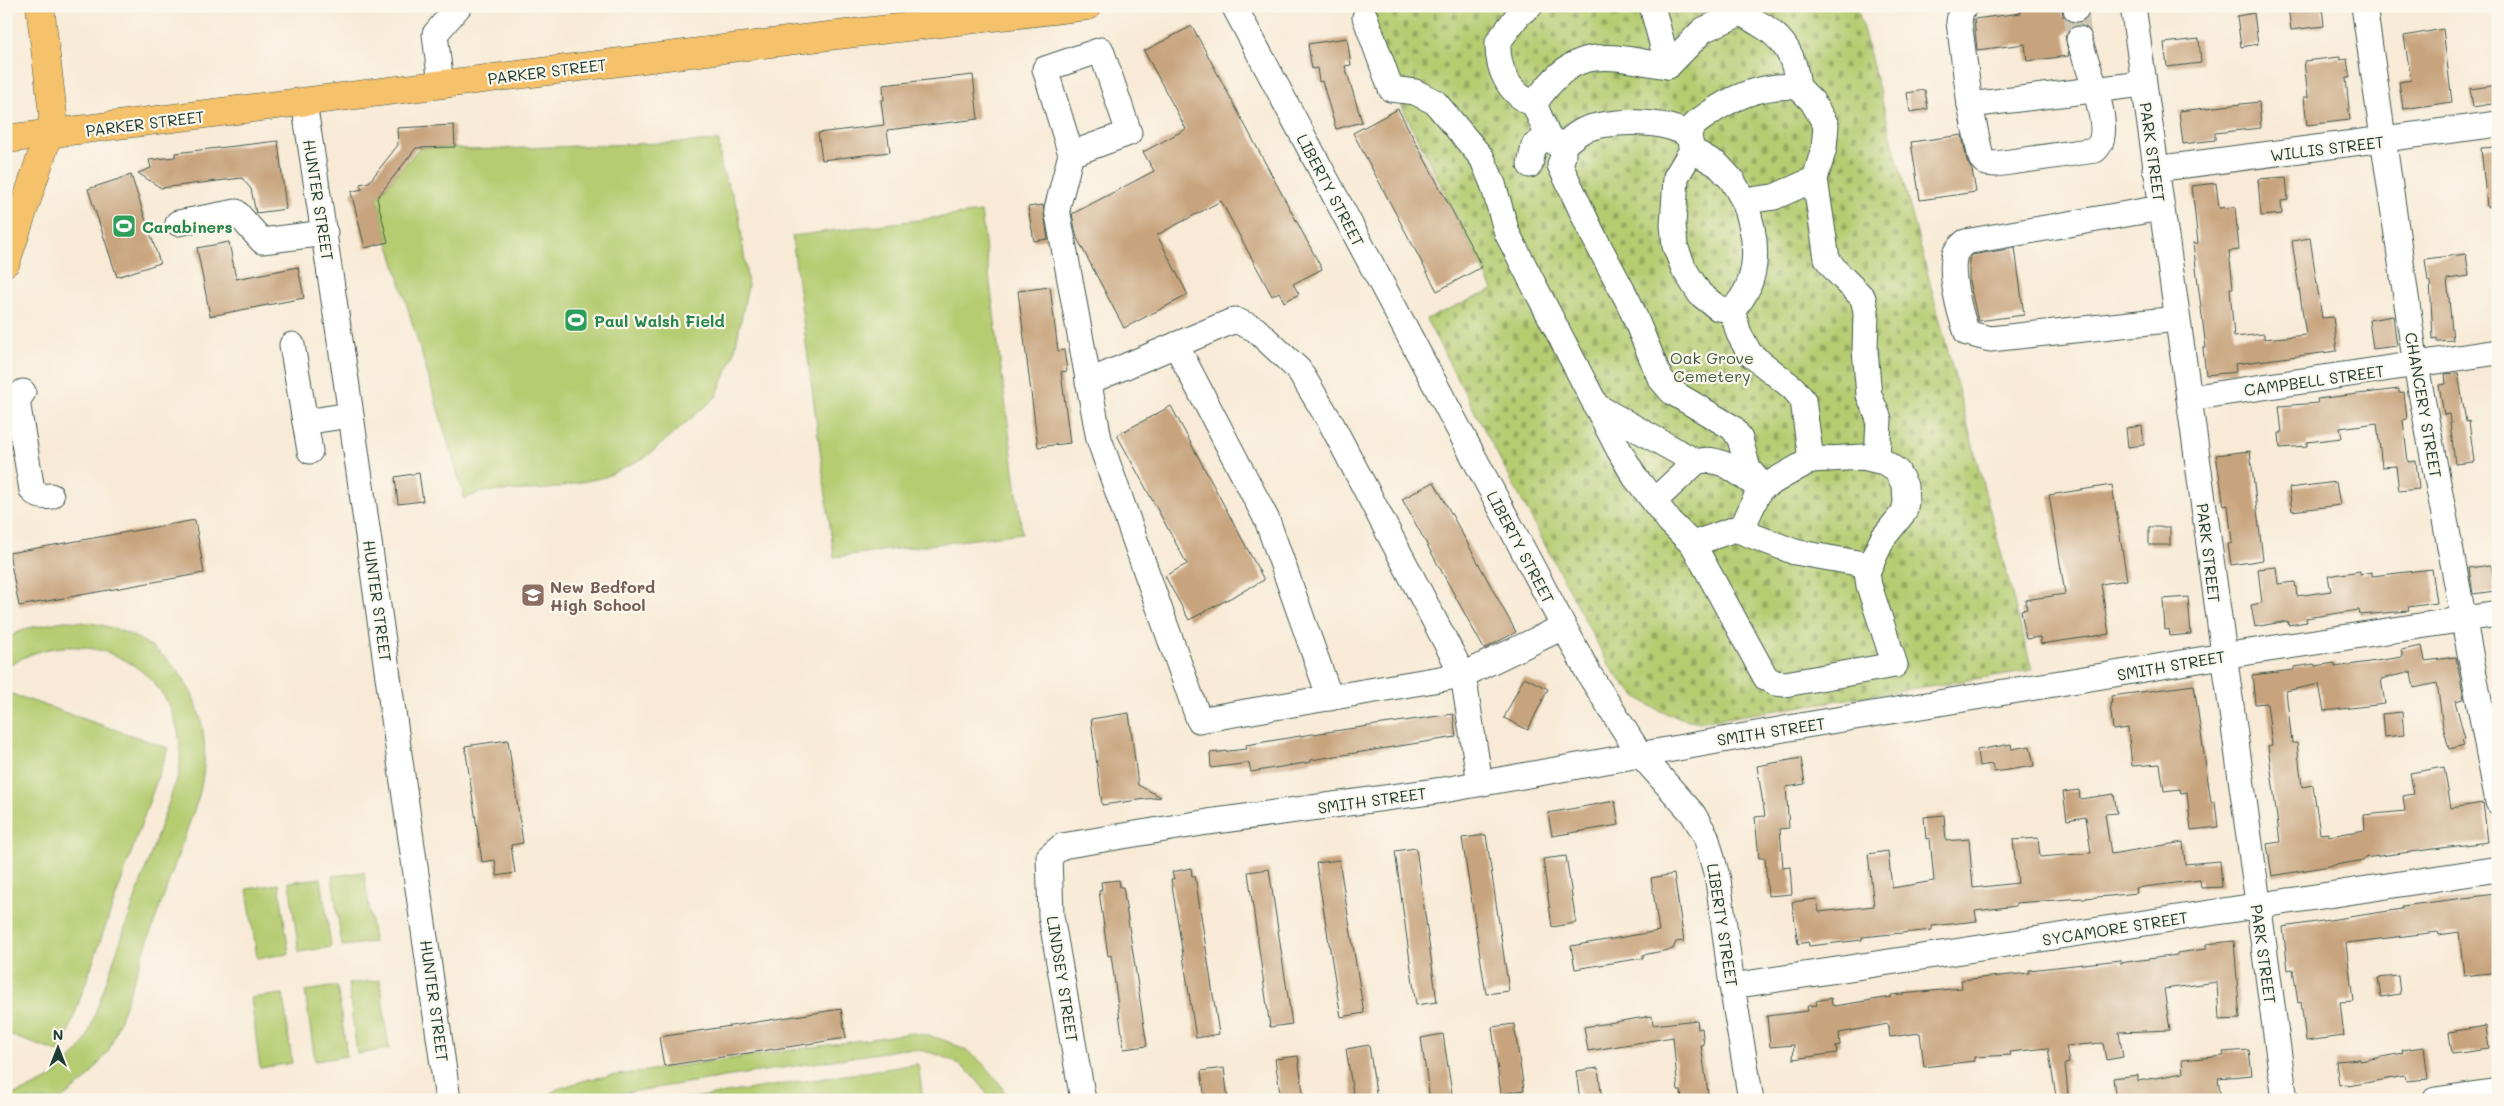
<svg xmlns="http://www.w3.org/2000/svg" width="2504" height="1106" viewBox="0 0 2504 1106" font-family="Mali,sans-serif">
<defs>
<pattern id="cemetery-stones" width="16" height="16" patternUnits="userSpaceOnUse" patternTransform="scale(1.25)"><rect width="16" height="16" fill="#b5cc71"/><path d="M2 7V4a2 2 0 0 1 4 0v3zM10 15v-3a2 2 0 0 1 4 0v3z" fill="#93a75e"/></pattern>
</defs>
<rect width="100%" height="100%" fill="#fbf7ec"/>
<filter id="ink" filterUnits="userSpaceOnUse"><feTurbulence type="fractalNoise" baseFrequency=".02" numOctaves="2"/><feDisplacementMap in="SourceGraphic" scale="10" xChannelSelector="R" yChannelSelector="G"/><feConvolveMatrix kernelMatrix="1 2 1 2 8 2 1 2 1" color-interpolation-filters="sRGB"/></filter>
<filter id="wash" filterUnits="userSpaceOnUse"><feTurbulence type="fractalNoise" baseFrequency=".0096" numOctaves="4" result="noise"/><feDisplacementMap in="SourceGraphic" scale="20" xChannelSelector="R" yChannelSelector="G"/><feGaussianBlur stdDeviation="1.12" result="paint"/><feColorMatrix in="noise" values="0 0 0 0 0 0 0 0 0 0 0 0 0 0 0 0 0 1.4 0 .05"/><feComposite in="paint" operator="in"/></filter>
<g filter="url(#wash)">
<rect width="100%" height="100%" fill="#f8ead6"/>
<path fill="url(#cemetery-stones)" stroke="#6a8452" d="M1366,6H1857L2032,670L1700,722C1657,715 1633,700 1608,664L1426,319L1493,290L1403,109Z"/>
<g fill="#b5cc71" stroke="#6a8452">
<polygon points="719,141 721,168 738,208 748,286 734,354 716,397 646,457 605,477 549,489 480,492 465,499 388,242 377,198 419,148 455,147 469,150"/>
<polygon points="981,212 1022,533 834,557 792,236"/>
<path d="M64,621C166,622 225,701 198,799L109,1050L86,1080L60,1100H6V1096C42,1088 66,1071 86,1040L179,773C181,756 181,740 176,724C156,651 66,624 6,668V638L28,628Z"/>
<polygon points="6,692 168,748 61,1053 6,1034"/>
<polygon points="364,872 374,942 342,946 332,876"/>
<polygon points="321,878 331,947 299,952 289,882"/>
<polygon points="279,884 289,954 257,958 247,889"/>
<polygon points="380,980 389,1049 357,1054 348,984"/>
<polygon points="337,986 347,1056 315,1061 305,991"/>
<polygon points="283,994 292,1063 260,1068 251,998"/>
<path d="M912,1033C956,1038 989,1059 1009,1100H990C973,1065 940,1050 903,1049L579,1100H539L557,1089L589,1079Z"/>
<polygon points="918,1064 923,1100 679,1100"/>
</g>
<g id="blocks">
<g fill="#c8a47e">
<polygon points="2020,6 2062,6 2063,16 2068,21 2076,23 2084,20 2085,26 2074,25 2065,35 2069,56 2027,61 2025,44 1977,50 1974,19 2021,13"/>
<polygon points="2288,6 2322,6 2324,26 2291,30"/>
<polygon points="2254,13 2258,44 2241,47 2237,16"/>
<polygon points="1192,26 1322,269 1293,284 1299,294 1284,302 1279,292 1272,296 1221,201 1157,235 1188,295 1124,328 1077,238 1072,214 1154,171 1143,152 1186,129 1144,51"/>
<polygon points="2443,29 2452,102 2403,109 2399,82 2411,80 2404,36"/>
<polygon points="1347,38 1351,65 1345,66 1362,122 1336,129 1322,81 1319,82 1317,68 1312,69 1308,44"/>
<polygon points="2199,39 2201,63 2167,67 2164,43"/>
<polygon points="2340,57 2340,60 2347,59 2350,78 2346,78 2350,120 2307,125 2304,97 2308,97 2304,61"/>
<polygon points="973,75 978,119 887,130 890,152 822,160 818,133 884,125 881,100 884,100 883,85"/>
<polygon points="2498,85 2498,103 2473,107 2470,89"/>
<polygon points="1925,90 1928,109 1910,112 1907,93"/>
<polygon points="2259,102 2261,128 2215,133 2215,140 2183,144 2179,111"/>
<polygon points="1398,109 1482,267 1437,291 1353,133"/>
<polygon points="454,125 455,147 416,148 377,198 388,242 365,248 351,192 362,189 360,184 369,182 398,145 397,128"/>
<polygon points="1962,135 1967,161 1972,170 1976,192 1920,200 1911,142"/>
<polygon points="278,141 286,209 256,213 251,189 242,178 161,188 138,173 151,168 149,160 175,157 175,153"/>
<polygon points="2498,147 2498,206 2487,207 2481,148"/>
<polygon points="131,175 160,263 117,277 88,189"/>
<polygon points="2286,177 2288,200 2281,201 2282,214 2261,216 2258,179"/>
<polygon points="2216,183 2219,208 2235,207 2239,250 2229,251 2233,288 2230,288 2234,337 2264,334 2264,339 2306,335 2292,241 2310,238 2322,318 2333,317 2337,351 2235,364 2236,372 2206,375 2203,348 2206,348 2193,243 2198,243 2192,186"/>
<polygon points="1043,205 1048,239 1034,241 1028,207"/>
<polygon points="229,242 236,279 298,267 304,298 210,316 197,248"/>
<polygon points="2015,248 2024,315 1978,321 1969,281 1969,259 1972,255"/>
<polygon points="2466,254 2469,276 2447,279 2453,340 2437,341 2437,338 2433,339 2430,281 2428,281 2425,259"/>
<polygon points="1050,287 1058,351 1064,350 1067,371 1061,372 1070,443 1038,447 1018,291"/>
<polygon points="2393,316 2397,346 2373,349 2369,320"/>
<polygon points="2458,373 2466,422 2469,421 2474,462 2455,464 2449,414 2444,415 2439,385 2446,384 2445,374"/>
<polygon points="2399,389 2399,393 2404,392 2407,419 2403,420 2408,462 2416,461 2419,489 2399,491 2396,466 2382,467 2377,423 2340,428 2342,438 2307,442 2307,446 2280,448 2279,433 2282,433 2279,406 2318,403 2317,399"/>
<polygon points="1171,406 1264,580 1189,620 1165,576 1187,564 1117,435"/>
<polygon points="2142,426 2144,445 2128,447 2126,428"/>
<polygon points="2250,451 2263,560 2231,565 2228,544 2232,543 2228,505 2224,506 2216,455"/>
<polygon points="419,473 423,501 398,504 395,477"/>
<polygon points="1434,482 1516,632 1484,649 1402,499"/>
<polygon points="2336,482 2340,505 2292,511 2289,488"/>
<polygon points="2112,485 2127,580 2101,584 2109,634 2041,644 2040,637 2026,639 2021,610 2027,609 2025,600 2065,594 2049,495"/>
<polygon points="195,520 204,573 19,606 9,553"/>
<rect x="2149" y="527" width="21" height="18"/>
<polygon points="2491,565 2495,591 2473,594 2469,568"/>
<polygon points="2276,567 2278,584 2295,582 2297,596 2331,591 2328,576 2360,571 2360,574 2372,572 2372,576 2432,569 2437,603 2408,607 2409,611 2360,615 2359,610 2306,618 2307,622 2288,625 2287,621 2255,627 2251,605 2262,603 2258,569"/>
<polygon points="2188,597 2191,634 2170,636 2169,629 2165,630 2163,599"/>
<polygon points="2422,646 2425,661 2456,657 2464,699 2455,701 2465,739 2462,740 2464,745 2449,749 2443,726 2437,683 2414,688 2411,672 2381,679 2385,704 2324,711 2319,684 2286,691 2292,743 2297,743 2302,787 2313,785 2320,834 2329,833 2329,836 2365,830 2364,815 2405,811 2403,796 2414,794 2410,773 2444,767 2451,808 2483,803 2488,842 2364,858 2364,860 2272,876 2267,844 2280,842 2268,746 2272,745 2267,703 2255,704 2252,675 2294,670 2294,667 2314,664 2315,666 2335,663 2335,667 2403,657 2401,650"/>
<polygon points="1524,677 1548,689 1528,730 1504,718"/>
<polygon points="2194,685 2211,802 2215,802 2218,827 2191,830 2187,792 2181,793 2180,789 2164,791 2160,764 2132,766 2128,728 2113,730 2110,703 2112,703 2111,696"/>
<polygon points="2402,712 2404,735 2384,737 2382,714"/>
<polygon points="1129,713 1138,785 1161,797 1102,805 1091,719"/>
<polygon points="1453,714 1456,737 1311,760 1311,762 1251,772 1249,763 1211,768 1210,753 1247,749 1246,745 1306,735"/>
<polygon points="508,740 523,843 511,845 515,873 497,876 495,860 482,862 465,746"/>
<polygon points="2011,744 2012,749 2030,746 2034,766 1994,772 1992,764 1979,766 1977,750"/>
<polygon points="1801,758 1805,784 1786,787 1789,828 1780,829 1783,868 1790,867 1792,894 1768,896 1765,858 1759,858 1755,817 1765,816 1757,766"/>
<polygon points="2079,790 2080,799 2114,794 2117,813 2105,814 2111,854 2183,842 2185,864 2220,861 2222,887 2201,888 2200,880 2136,888 2137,893 2110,896 2016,903 2016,906 1975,911 1977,921 1932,926 1932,930 1862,937 1862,940 1809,946 1808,942 1798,944 1792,902 1817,899 1819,912 1874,906 1868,854 1888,851 1892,888 1934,881 1930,838 1926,839 1924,817 1944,815 1946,841 1969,839 1973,888 2018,883 2013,840 2038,838 2040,857 2091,853 2086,817 2067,820 2063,792"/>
<polygon points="1615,801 1619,825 1552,836 1548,813"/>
<polygon points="1486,835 1509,991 1486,994 1462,838"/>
<polygon points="1416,848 1437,1002 1416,1005 1395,851"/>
<polygon points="1566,856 1576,923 1552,927 1543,859"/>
<polygon points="1339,860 1364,1013 1341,1017 1316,863"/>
<polygon points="1191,868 1192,876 1195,876 1219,1034 1196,1038 1171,879 1174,879 1172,872"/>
<polygon points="1269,869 1292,1024 1270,1027 1248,872"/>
<polygon points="1674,874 1684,941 1676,942 1673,949 1643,955 1643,958 1575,969 1571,946 1659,931 1651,878"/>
<polygon points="1119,880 1120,887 1123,887 1147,1046 1124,1049 1111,955 1108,956 1099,891 1102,890 1101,882"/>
<polygon points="2495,894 2498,913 2498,972 2464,976 2459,932 2439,935 2438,932 2346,943 2353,1001 2340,1002 2344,1036 2306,1041 2301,1002 2298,1003 2293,969 2288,970 2283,927 2402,909 2402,906"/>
<polygon points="2234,941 2240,1019 2219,1020 2217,982 2164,989 2170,1030 2119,1032 2123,1057 2106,1060 2103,1043 2066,1046 2069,1063 2065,1064 2068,1094 2056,1096 2048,1048 2010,1052 2011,1055 1974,1057 1974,1061 1924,1067 1920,1033 1890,1037 1888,1024 1839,1033 1840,1045 1836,1046 1837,1053 1793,1059 1794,1045 1770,1047 1767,1016 1808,1011 1807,1006 1817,1005 1816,1001 1831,998 1832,1005 1835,1006 1891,997 1891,995 1962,988 1961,980 2029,973 2029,970 2120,960 2120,963 2177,955 2177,953 2206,949 2206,944"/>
<polygon points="2398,976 2400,994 2381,997 2378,978"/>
<polygon points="841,1009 846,1038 664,1066 659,1037"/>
<polygon points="1652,1016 1653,1025 1697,1020 1698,1029 1702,1028 1704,1045 1701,1045 1709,1100 1682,1100 1681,1091 1678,1091 1673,1037 1588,1051 1584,1027"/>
<polygon points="1514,1024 1524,1090 1501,1094 1492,1027"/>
<polygon points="2486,1026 2489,1049 2452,1054 2449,1032"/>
<polygon points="1443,1034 1453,1100 1430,1100 1421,1038"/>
<polygon points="1369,1045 1377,1100 1354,1100 1346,1049"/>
<polygon points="2424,1047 2428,1079 2406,1081 2405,1076 2348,1086 2348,1084 2339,1085 2336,1061 2360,1059 2360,1061 2403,1053 2402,1050"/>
<polygon points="2249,1050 2252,1075 2218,1078 2221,1100 2116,1100 2113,1078 2138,1075 2138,1081 2183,1073 2182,1060 2224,1056 2223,1052"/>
<polygon points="1298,1056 1304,1100 1281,1100 1275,1059"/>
<polygon points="1224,1068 1228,1100 1205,1100 1201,1071"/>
<polygon points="1598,1068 1602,1100 1580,1100 1576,1071"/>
</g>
</g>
</g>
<g filter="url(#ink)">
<use href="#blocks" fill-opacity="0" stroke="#40574c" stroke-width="1"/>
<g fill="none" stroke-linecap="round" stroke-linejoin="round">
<polyline stroke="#cdc7b6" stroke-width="25" stroke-dasharray="25 12" stroke-linecap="butt" points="2076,9 2079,39"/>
<g stroke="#40574c" stroke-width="27">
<g id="minor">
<polyline points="1234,6 1589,674 1639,753 1693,814 1706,836 1718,880 1732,986 1751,1100"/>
<path d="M1530,6L1519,14L1498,42C1497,68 1508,94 1534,104C1577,43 1602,56 1668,66"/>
<polyline points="1652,6 1668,66"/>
<path d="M1738,6C1742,15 1750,18 1758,23C1785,38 1795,57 1798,87L1812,101L1826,125L1824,148L1815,179L1827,259L1836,271L1863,298L1866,312L1865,350L1869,395L1879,419L1877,459"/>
<path d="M1965,6L1961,9L1959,22L1970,105L1981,158L1986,163L1996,164L2095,150C2117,133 2085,62 2079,39"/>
<polyline points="2076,6 2076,9"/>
<polyline points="2133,6 2189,398 2285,1100"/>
<polyline points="2364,6 2416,366 2498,802"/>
<polyline points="1365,17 1391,89 1415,92 1435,102 1482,158 1493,184 1507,233 1619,450 1635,477 1670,522 1694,546 1766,678 1775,683 1785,684 1895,665 1869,586 1867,572 1883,538 1904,512 1906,502 1905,486 1897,471 1884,462 1863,457 1811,460 1760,489 1744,524 1741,527 1692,544"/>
<polyline points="1668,66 1703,30 1741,13"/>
<polyline points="441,85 435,34 459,6"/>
<polyline points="304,102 346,380 448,1100"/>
<polyline points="1534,104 1548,136 1561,148"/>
<polyline points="1970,105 2143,84"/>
<path d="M1689,136C1668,119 1605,119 1582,131C1575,135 1569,140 1563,146V156L1560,165L1592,233L1629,303L1660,378L1672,392L1733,428L1740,439L1748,469L1763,486"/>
<polyline points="1692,150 1718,165 1732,180 1744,201 1774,197 1815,179"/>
<polyline points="1071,154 1045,69 1101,50 1129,133 1071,154 1057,209 1099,439 1199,720 1463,675 1480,783"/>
<polyline points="1530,165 1534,146 1548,136"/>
<polyline points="2155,169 2498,124"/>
<path d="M1744,201C1758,237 1762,281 1732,310L1718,308L1700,294L1684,269L1675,246L1673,225L1676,177L1692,150C1691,145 1688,137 1690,131C1692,124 1701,120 1707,115C1734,96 1764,84 1798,87"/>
<path d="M2161,208L1965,242C1961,246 1957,249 1955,254C1949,273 1960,314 1967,333L1990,339L2177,319"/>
<polyline points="178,223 236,212 262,241 325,233"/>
<polyline points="1732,310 1739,334 1750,354 1793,388 1803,400 1811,460"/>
<polyline points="292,345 310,451"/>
<polyline points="1176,345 1267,520 1330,698"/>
<polyline points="1088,382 1235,320 1255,329 1299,370 1331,423 1463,675 1563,627"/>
<path d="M23,392L17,401L32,490C38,497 43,497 51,496"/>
<polyline points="2189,398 2498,352"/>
<path d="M1596,406L1696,462C1719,454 1740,474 1758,487"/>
<polyline points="305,422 350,415"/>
<polyline points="1654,501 1696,462"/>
<polyline points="1735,529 1795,552 1869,565"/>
<polyline points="1732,986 2498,869"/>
<polyline points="1083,1100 1051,916 1049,857 1062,846 1208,822 1444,790 1806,725 2223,656 2498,614"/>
<polyline points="2435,1100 2498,1091"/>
</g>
</g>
<g stroke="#40574c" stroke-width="29">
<g id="major">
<polyline points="6,139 803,39 1088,6"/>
<polyline points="6,262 52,124 53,114 40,6"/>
</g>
</g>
<use href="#minor" stroke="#fff" stroke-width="25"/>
<use href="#major" stroke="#f5c16b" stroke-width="28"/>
</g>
</g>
<defs>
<g id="stadium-square" transform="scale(1.25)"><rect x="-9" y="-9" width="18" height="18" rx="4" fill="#2e9e5b" stroke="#fbf7ec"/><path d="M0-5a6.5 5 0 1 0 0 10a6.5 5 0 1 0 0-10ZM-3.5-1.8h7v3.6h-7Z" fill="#fff"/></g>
<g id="school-square" transform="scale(1.25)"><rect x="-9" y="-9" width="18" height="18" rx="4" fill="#8d6e63" stroke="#fbf7ec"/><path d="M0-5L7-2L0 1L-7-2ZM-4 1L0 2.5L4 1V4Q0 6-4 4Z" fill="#fff"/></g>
</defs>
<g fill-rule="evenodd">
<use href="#stadium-square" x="124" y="226"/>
<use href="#stadium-square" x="576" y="320"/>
<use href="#school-square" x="533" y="595"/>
</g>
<g text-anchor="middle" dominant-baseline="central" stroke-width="4.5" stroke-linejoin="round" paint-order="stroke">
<g font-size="16" fill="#1f3d34" stroke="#fbf7ec">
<text transform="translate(547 71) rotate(-7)">PARKER STREET</text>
<text transform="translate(145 123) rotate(-7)">PARKER STREET</text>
<text transform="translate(2327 148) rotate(-7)">WILLIS STREET</text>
<text transform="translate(2153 152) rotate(82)">PARK STREET</text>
<text transform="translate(1331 190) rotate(62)">LIBERTY STREET</text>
<text transform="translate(319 200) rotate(81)">HUNTER STREET</text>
<text transform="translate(2314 380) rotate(-8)">CAMPBELL STREET</text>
<text transform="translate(2424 405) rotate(80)">CHANCERY STREET</text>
<text transform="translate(1521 547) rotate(62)">LIBERTY STREET</text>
<text transform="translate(2209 553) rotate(83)">PARK STREET</text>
<text transform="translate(378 601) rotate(82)">HUNTER STREET</text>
<text transform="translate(2171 665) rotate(-10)">SMITH STREET</text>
<text transform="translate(1771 731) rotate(-9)">SMITH STREET</text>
<text transform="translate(1372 800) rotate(-8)">SMITH STREET</text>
<text transform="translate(1723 925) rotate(81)">LIBERTY STREET</text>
<text transform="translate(2115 928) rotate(-9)">SYCAMORE STREET</text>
<text transform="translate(2264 954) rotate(82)">PARK STREET</text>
<text transform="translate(1063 979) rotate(81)">LINDSEY STREET</text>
<text transform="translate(435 1001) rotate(82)">HUNTER STREET</text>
</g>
<g font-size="16" font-weight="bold" fill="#27864d" stroke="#fbf7ec" text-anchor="start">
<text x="142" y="226">Carabiners</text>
<text x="594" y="320">Paul Walsh Field</text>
</g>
<g font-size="16" fill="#3d5a40" stroke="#fbf7ec">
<text x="1712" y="357">Oak Grove<tspan x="1712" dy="18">Cemetery</tspan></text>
</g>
<g font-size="16" font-weight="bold" fill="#785e54" stroke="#fbf7ec" text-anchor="start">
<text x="550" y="586">New Bedford<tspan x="550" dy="18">High School</tspan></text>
</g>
</g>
<rect width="2504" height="1106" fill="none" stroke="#fbf7ec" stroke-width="25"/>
<g transform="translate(58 1048)" stroke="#fbf7ec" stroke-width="4" paint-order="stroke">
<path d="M0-4L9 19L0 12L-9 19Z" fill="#1f3d34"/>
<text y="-8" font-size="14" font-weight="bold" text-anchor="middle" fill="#1f3d34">N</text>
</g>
</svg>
